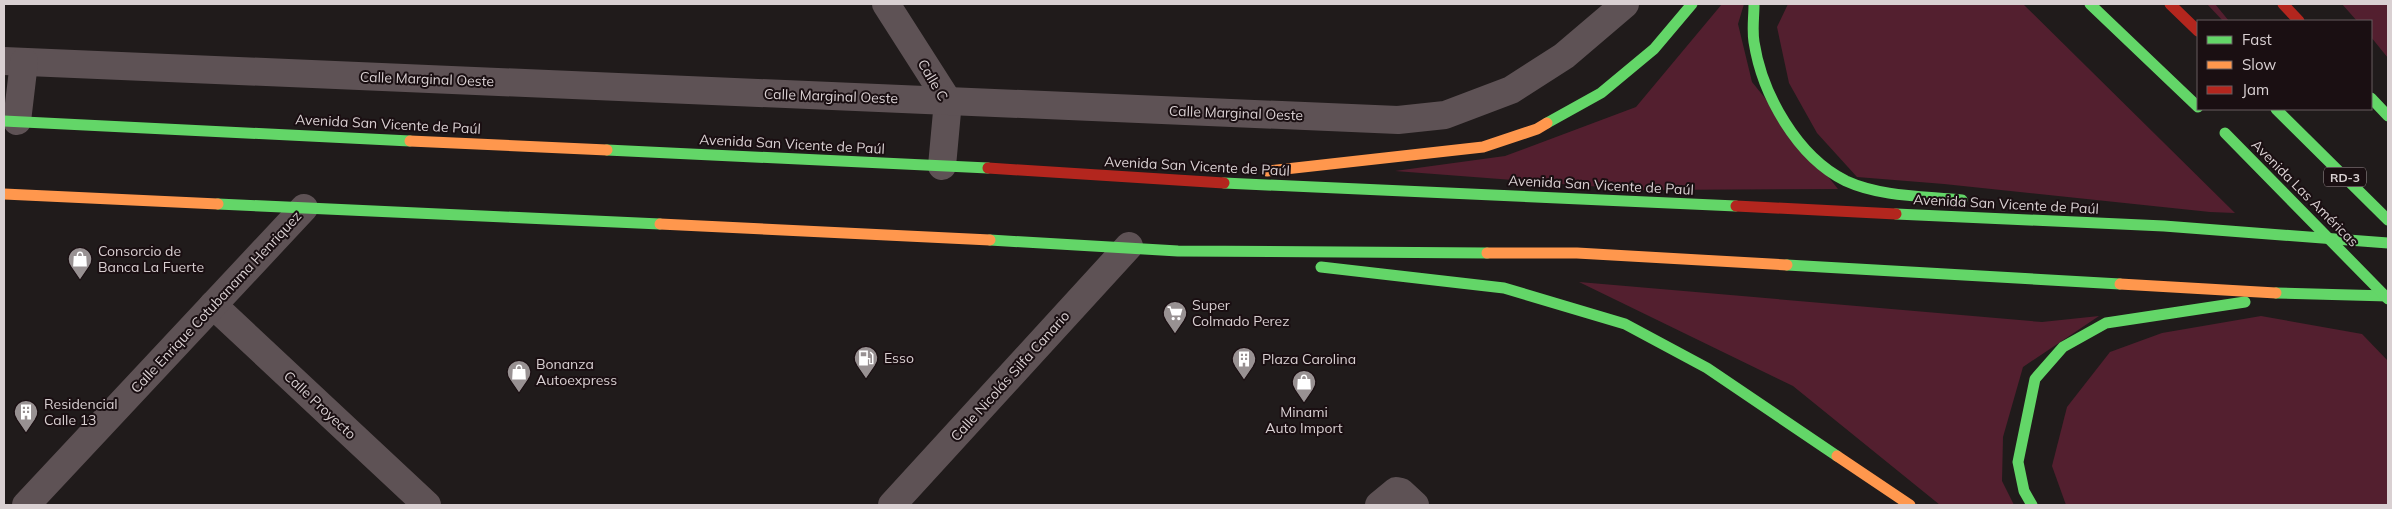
<svg xmlns="http://www.w3.org/2000/svg" width="2392" height="509" viewBox="0 0 2392 509" font-family="Mulish,sans-serif">
<rect width="100%" height="100%" fill="#201b1b"/>
<g fill="#531f2f">
<polygon points="1722,4 1744,4 1738,24 1752,82 1838,189 1641,190 1395,171 1505,156 1636,107"/>
<polygon points="1788,4 2023,4 2235,213 2210,212 1944,184 1857,177 1817,133 1789,83 1777,27"/>
<polygon points="2207,4 2215,4 2229,21 2223,21"/>
<polygon points="2342,4 2388,4 2388,58 2371,37 2371,21 2357,21"/>
<polygon points="1579,282 2042,322 2099,316 2023,367 2003,437 2002,481 2014,505 1940,505 1793,386"/>
<polygon points="2261,316 2362,334 2388,361 2388,505 2066,505 2052,466 2067,407 2110,352 2162,333"/>
</g>
<g fill="none" stroke-linecap="round" stroke-linejoin="round">
<g stroke="#5e5255" stroke-width="28">
<polyline points="886,4 948,101 942,166"/>
<polyline points="4,61 1398,120 1445,115 1511,90 1564,56 1625,4"/>
<polyline points="17,121 24,62"/>
<polyline points="213,305 427,505"/>
<polyline points="26,505 304,208"/>
<polyline points="892,505 1129,246"/>
<polyline points="1379,505 1396,491 1401,492 1415,505"/>
</g>
<g stroke="#63d668" stroke-width="11">
<path d="M1754,4C1754,17 1752,29 1754,42C1762,94 1797,157 1846,181C1881,197 1924,196 1962,200"/>
<polyline points="2090,4 2198,107"/>
<polyline points="2371,98 2388,116"/>
<polyline points="2276,109 2388,220"/>
<polyline points="4,121 410,141"/>
<polyline points="1547,123 1601,93 1654,49 1692,4"/>
<polyline points="607,150 988,168"/>
<polyline points="1224,183 1736,206"/>
<polyline points="218,204 660,224"/>
<polyline points="1896,214 2164,226 2388,243"/>
<polyline points="990,240 1178,251 1487,253"/>
<polyline points="1787,265 2120,284"/>
<polyline points="1321,267 1504,288 1625,324 1707,368 1837,456"/>
<polyline points="2276,293 2388,296"/>
<polyline points="2032,505 2024,491 2018,462 2035,379 2063,347 2106,323 2245,302"/>
</g>
<g stroke="#ff974d" stroke-width="11">
<polyline points="410,141 607,150"/>
<polyline points="1267,171 1483,147 1537,129 1547,123"/>
<polyline points="4,194 218,204"/>
<polyline points="660,224 990,240"/>
<polyline points="1487,253 1577,253 1787,265"/>
<polyline points="2120,284 2276,293"/>
<polyline points="1837,456 1910,505"/>
</g>
<g stroke="#b3261e" stroke-width="11">
<polyline points="2170,4 2198,31"/>
<polyline points="2283,4 2299,21"/>
<polyline points="988,168 1224,183"/>
<polyline points="1736,206 1896,214"/>
</g>
<polyline stroke="#63d668" stroke-width="11" points="2225,133 2388,299"/>
</g>
<defs>
<g id="shop-pin" transform="scale(1.25)"><path d="M0 17L-7.5 6A9.5 9.5 0 1 1 7.5 6Z" fill="#989192" stroke="#1a0f12"/><path d="M-5-2.5h2.3a2.7 3.5 0 0 1 5.4 0H5L5.5 6h-11ZM-1.5-2.5h3a1.5 2.3 0 0 0-3 0Z" fill="#fff"/></g>
<g id="supermarket-pin" transform="scale(1.25)"><path d="M0 17L-7.5 6A9.5 9.5 0 1 1 7.5 6Z" fill="#989192" stroke="#1a0f12"/><path d="M-6-5.5h2.5l.6 2H6L4.5 2H-2.5L-4.4-4H-6ZM-1.5 3.2a1.3 1.3 0 1 0 .1 0ZM3 3.2a1.3 1.3 0 1 0 .1 0Z" fill="#fff"/></g>
<g id="fuel-pin" transform="scale(1.25)"><path d="M0 17L-7.5 6A9.5 9.5 0 1 1 7.5 6Z" fill="#989192" stroke="#1a0f12"/><path d="M-5.5-6h7V0h2V4h1.3V-2.5L3-4.5l.8-.8L6-3V5H2.5V1h-1V6h-7ZM-4.2-4.7v3.2H.2V-4.7Z" fill="#fff"/></g>
<g id="building-pin" transform="scale(1.25)"><path d="M0 17L-7.5 6A9.5 9.5 0 1 1 7.5 6Z" fill="#989192" stroke="#1a0f12"/><path d="M-4-6H4V6H1V3H-1V6H-4ZM-2.5-4.3h1.7v1.8h-1.7ZM.8-4.3h1.7v1.8H.8ZM-2.5-1h1.7V.8h-1.7ZM.8-1h1.7V.8H.8Z" fill="#fff"/></g>
</defs>
<g fill-rule="evenodd">
<use href="#shop-pin" x="80" y="259"/>
<use href="#supermarket-pin" x="1175" y="313"/>
<use href="#fuel-pin" x="866" y="358"/>
<use href="#building-pin" x="1244" y="359"/>
<use href="#shop-pin" x="519" y="372"/>
<use href="#shop-pin" x="1304" y="382"/>
<use href="#building-pin" x="26" y="412"/>
</g>
<g text-anchor="middle" dominant-baseline="central" stroke-width="4" stroke-linejoin="round" paint-order="stroke">
<rect fill="#1a0f12" stroke="#a09698" stroke-width="1" x="2324" y="167.5" width="42" height="19" rx="4"/>
<g font-size="12" font-weight="bold" fill="#d9d0d2">
<text x="2345" y="177">RD-3</text>
</g>
<g font-size="14" fill="#d9d0d2" stroke="#1a0f12">
<text transform="translate(427 79) rotate(2)">Calle Marginal Oeste</text>
<text transform="translate(933 80) rotate(60)">Calle C</text>
<text transform="translate(831 96) rotate(2)">Calle Marginal Oeste</text>
<text transform="translate(1236 113) rotate(2)">Calle Marginal Oeste</text>
<text transform="translate(388 124) rotate(3)">Avenida San Vicente de Paúl</text>
<text transform="translate(792 144) rotate(3)">Avenida San Vicente de Paúl</text>
<text transform="translate(1197 166) rotate(3)">Avenida San Vicente de Paúl</text>
<text transform="translate(1601 185) rotate(3)">Avenida San Vicente de Paúl</text>
<text transform="translate(2305 193) rotate(45)">Avenida Las Américas</text>
<text transform="translate(2006 204) rotate(3)">Avenida San Vicente de Paúl</text>
<text transform="translate(216 302) rotate(-47)">Calle Enrique Cotubanama Henriquez</text>
<text transform="translate(1010 376) rotate(-48)">Calle Nicolás Silfa Canario</text>
<text transform="translate(320 405) rotate(43)">Calle Proyecto</text>
</g>
<g font-size="14" fill="#d9d0d2" stroke="#1a0f12" text-anchor="start">
<text x="98" y="251">Consorcio de<tspan x="98" dy="16">Banca La Fuerte</tspan></text>
<text x="1192" y="305">Super<tspan x="1192" dy="16">Colmado Perez</tspan></text>
<text x="884" y="358">Esso</text>
<text x="1262" y="359">Plaza Carolina</text>
<text x="536" y="364">Bonanza<tspan x="536" dy="16">Autoexpress</tspan></text>
<text x="44" y="404">Residencial<tspan x="44" dy="16">Calle 13</tspan></text>
<text x="1304" y="412" text-anchor="middle">Minami<tspan x="1304" dy="16">Auto Import</tspan></text>
</g>
</g>
<rect width="2392" height="509" fill="none" stroke="#d9d0d2" stroke-width="10"/>
<rect x="2197" y="20" width="175" height="90" fill="#1a0f12" stroke="#665c5f"/>
<rect x="2207" y="36" width="25" height="8" fill="#63d668" stroke="#665c5f"/>
<text x="2242" y="45" font-size="15" fill="#d9d0d2">Fast</text>
<rect x="2207" y="61" width="25" height="8" fill="#ff974d" stroke="#665c5f"/>
<text x="2242" y="70" font-size="15" fill="#d9d0d2">Slow</text>
<rect x="2207" y="86" width="25" height="8" fill="#b3261e" stroke="#665c5f"/>
<text x="2242" y="95" font-size="15" fill="#d9d0d2">Jam</text>
</svg>
